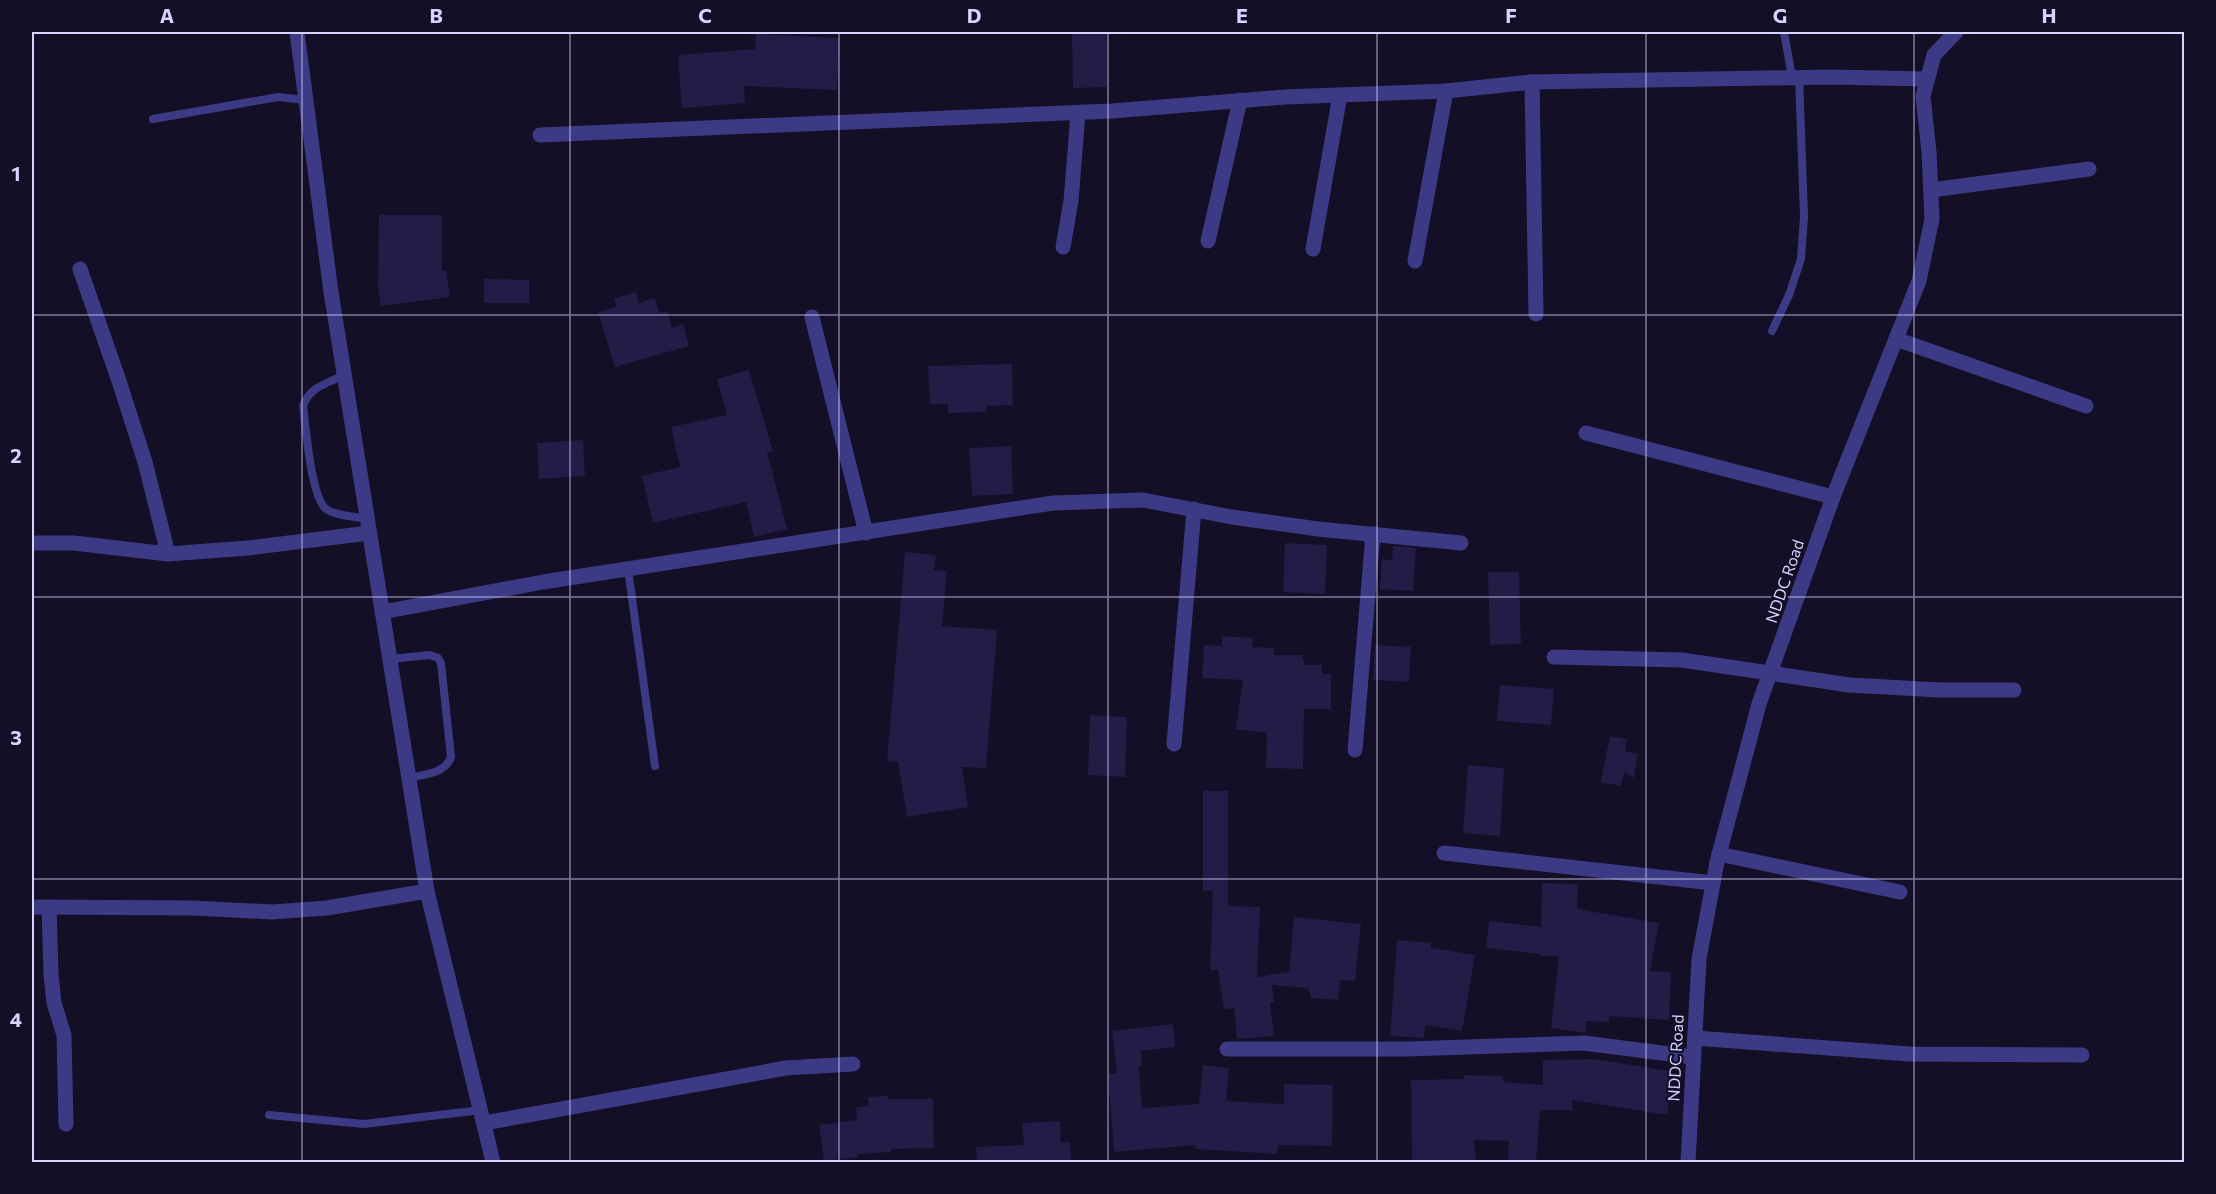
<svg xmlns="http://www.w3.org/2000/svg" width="2216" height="1194" viewBox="0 0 2216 1194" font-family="Commissioner,sans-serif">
<rect width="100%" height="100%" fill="#130f26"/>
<g fill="#241b47">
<polygon points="756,34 840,38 837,90 744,86 745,103 682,108 678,55 755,49"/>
<polygon points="1072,34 1107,34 1107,87 1073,88"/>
<polygon points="379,215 442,215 442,271 446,270 450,297 381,306 378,286"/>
<polygon points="484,279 529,280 529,303 484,303"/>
<polygon points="636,292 639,303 655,298 659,313 667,311 672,328 683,324 689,346 615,367 598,312 617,307 614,298"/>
<polygon points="1012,364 1013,405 986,406 987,412 948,413 948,404 930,404 928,366"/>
<polygon points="749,370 773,451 767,452 787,529 754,537 746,502 653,523 642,476 680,467 671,427 727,415 717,379"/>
<polygon points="583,440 585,476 539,479 537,443"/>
<polygon points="1011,446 1013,494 972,496 969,448"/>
<polygon points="1285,543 1327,545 1325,594 1283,592"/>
<polygon points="1393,546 1416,548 1413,591 1380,589 1382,559 1392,560"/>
<polygon points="905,552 936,555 934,570 947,571 942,626 997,630 986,768 962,767 968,807 907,817 898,762 887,761"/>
<polygon points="1488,572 1519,572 1521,644 1490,645"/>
<polygon points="1222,636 1253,638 1252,647 1274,648 1274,655 1302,655 1305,665 1322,665 1322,674 1331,674 1331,709 1304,709 1303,769 1266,768 1267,733 1236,729 1243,680 1202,678 1204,645 1222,646"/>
<polygon points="1375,645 1411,647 1409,682 1373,680"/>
<polygon points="1500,685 1554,689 1551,725 1497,721"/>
<polygon points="1090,715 1127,717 1125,777 1088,775"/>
<polygon points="1610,736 1627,739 1625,751 1638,754 1634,778 1624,772 1621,786 1601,782"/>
<polygon points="1468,765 1504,768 1500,836 1463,833"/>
<polygon points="1203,791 1228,791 1228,906 1260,907 1257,977 1289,972 1294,917 1361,924 1355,981 1340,980 1338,1000 1311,998 1308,988 1272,985 1274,1002 1270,1003 1274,1036 1237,1039 1234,1008 1224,1009 1218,970 1210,970 1213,891 1203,891"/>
<polygon points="1542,883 1578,884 1577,909 1659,923 1650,971 1671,972 1669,1020 1609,1016 1609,1022 1586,1021 1586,1033 1551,1028 1559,956 1540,956 1540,954 1486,948 1489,921 1541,927"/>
<polygon points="1397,940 1431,943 1431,948 1475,955 1462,1031 1425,1025 1424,1038 1390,1036"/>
<polygon points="1173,1024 1175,1047 1141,1051 1142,1065 1139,1066 1142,1108 1199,1104 1203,1065 1229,1068 1226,1101 1284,1104 1284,1084 1333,1085 1332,1146 1278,1145 1277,1154 1195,1149 1196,1145 1114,1152 1108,1074 1117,1073 1112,1031"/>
<polygon points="1595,1059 1674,1072 1667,1115 1572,1100 1573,1110 1540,1110 1536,1162 1508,1162 1509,1141 1474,1140 1476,1162 1412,1162 1411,1080 1463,1079 1464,1075 1503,1076 1503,1082 1543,1085 1543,1060"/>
<polygon points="888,1096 888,1099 933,1099 934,1148 891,1149 891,1152 858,1154 858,1157 824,1161 819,1125 857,1120 856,1107 869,1106 868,1097"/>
<polygon points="1060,1121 1061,1143 1070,1142 1071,1162 977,1162 976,1147 1024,1145 1022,1123"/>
</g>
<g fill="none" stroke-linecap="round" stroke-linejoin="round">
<g stroke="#3d3a85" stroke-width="8">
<polyline points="1784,32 1792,77"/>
<polyline points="153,119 278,97 306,100"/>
<polyline points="1772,331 1789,295 1801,259 1804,216 1799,77"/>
<path d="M344,375C328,383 309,387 303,406C306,428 311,497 326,509C335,516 355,516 367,519"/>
<polyline points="628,569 655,766"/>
<path d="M390,659L430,655L438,658L441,663L451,757C445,774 424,774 409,778"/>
<polyline points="269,1115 364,1124 481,1110"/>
</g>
<g stroke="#3d3a85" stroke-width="15">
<polyline points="1532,82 1536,314"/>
<polyline points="540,135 1112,111 1285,97 1446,91 1532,82 1831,77 1927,79"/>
<polyline points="1931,190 2089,169"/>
<polyline points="1208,241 1240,100"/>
<polyline points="1063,247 1071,201 1078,113"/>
<polyline points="1313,249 1340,95"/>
<polyline points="1415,261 1446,91"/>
<polyline points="80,269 119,381 145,462 168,554"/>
<polyline points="812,317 866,533"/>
<polyline points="1896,339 2086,406"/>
<polyline points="1586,433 1833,497"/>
<polyline points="32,543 74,543 168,554 248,548 369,533"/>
<polyline points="382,612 543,582 1053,503 1143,500 1232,517 1318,529 1461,543"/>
<polyline points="1554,657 1682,660 1849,685 1940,690 2014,690"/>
<polyline points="1174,744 1194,509"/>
<polyline points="1355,750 1373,534"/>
<polyline points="1444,853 1713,883"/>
<polyline points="1719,854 1900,892"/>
<polyline points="32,907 193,908 272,912 327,908 427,891"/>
<polyline points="49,907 51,974 54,1003 64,1035 66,1124"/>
<polyline points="1695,1038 1909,1054 2082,1055"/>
<polyline points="1227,1049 1408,1049 1584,1043 1693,1057"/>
<polyline points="484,1123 786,1068 853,1064"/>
<polyline points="1688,1162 1699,959 1717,862 1759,704 1833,497 1919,281 1932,219 1929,152 1923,96 1934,55 1956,32"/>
</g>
<polyline stroke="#3d3a85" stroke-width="15" points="297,32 331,292 427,891 493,1162"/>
</g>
<path fill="none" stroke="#d9d4ff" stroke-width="1.5" stroke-opacity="0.55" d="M302,32V1162M570,32V1162M839,32V1162M1108,32V1162M1377,32V1162M1646,32V1162M1914,32V1162M32,315H2184M32,597H2184M32,879H2184"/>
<g text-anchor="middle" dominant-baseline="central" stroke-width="4.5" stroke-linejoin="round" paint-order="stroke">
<g font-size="16" fill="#d9d4ff" stroke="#130f26">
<text transform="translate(1784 581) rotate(-71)">NDDC Road</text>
<text transform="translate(1675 1058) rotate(-87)">NDDC Road</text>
</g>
</g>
<rect width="2216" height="1194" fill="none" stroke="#130f26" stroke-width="66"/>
<rect x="33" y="33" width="2150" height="1128" fill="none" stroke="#d9d4ff" stroke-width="2"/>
<g font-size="20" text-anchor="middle" font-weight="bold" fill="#d9d4ff">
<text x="167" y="23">A</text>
<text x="436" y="23">B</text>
<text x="705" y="23">C</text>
<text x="974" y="23">D</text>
<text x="1242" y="23">E</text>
<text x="1511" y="23">F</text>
<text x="1780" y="23">G</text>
<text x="2049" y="23">H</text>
<text x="16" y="181">1</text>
<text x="16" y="463">2</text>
<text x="16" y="745">3</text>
<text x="16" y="1027">4</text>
</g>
</svg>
